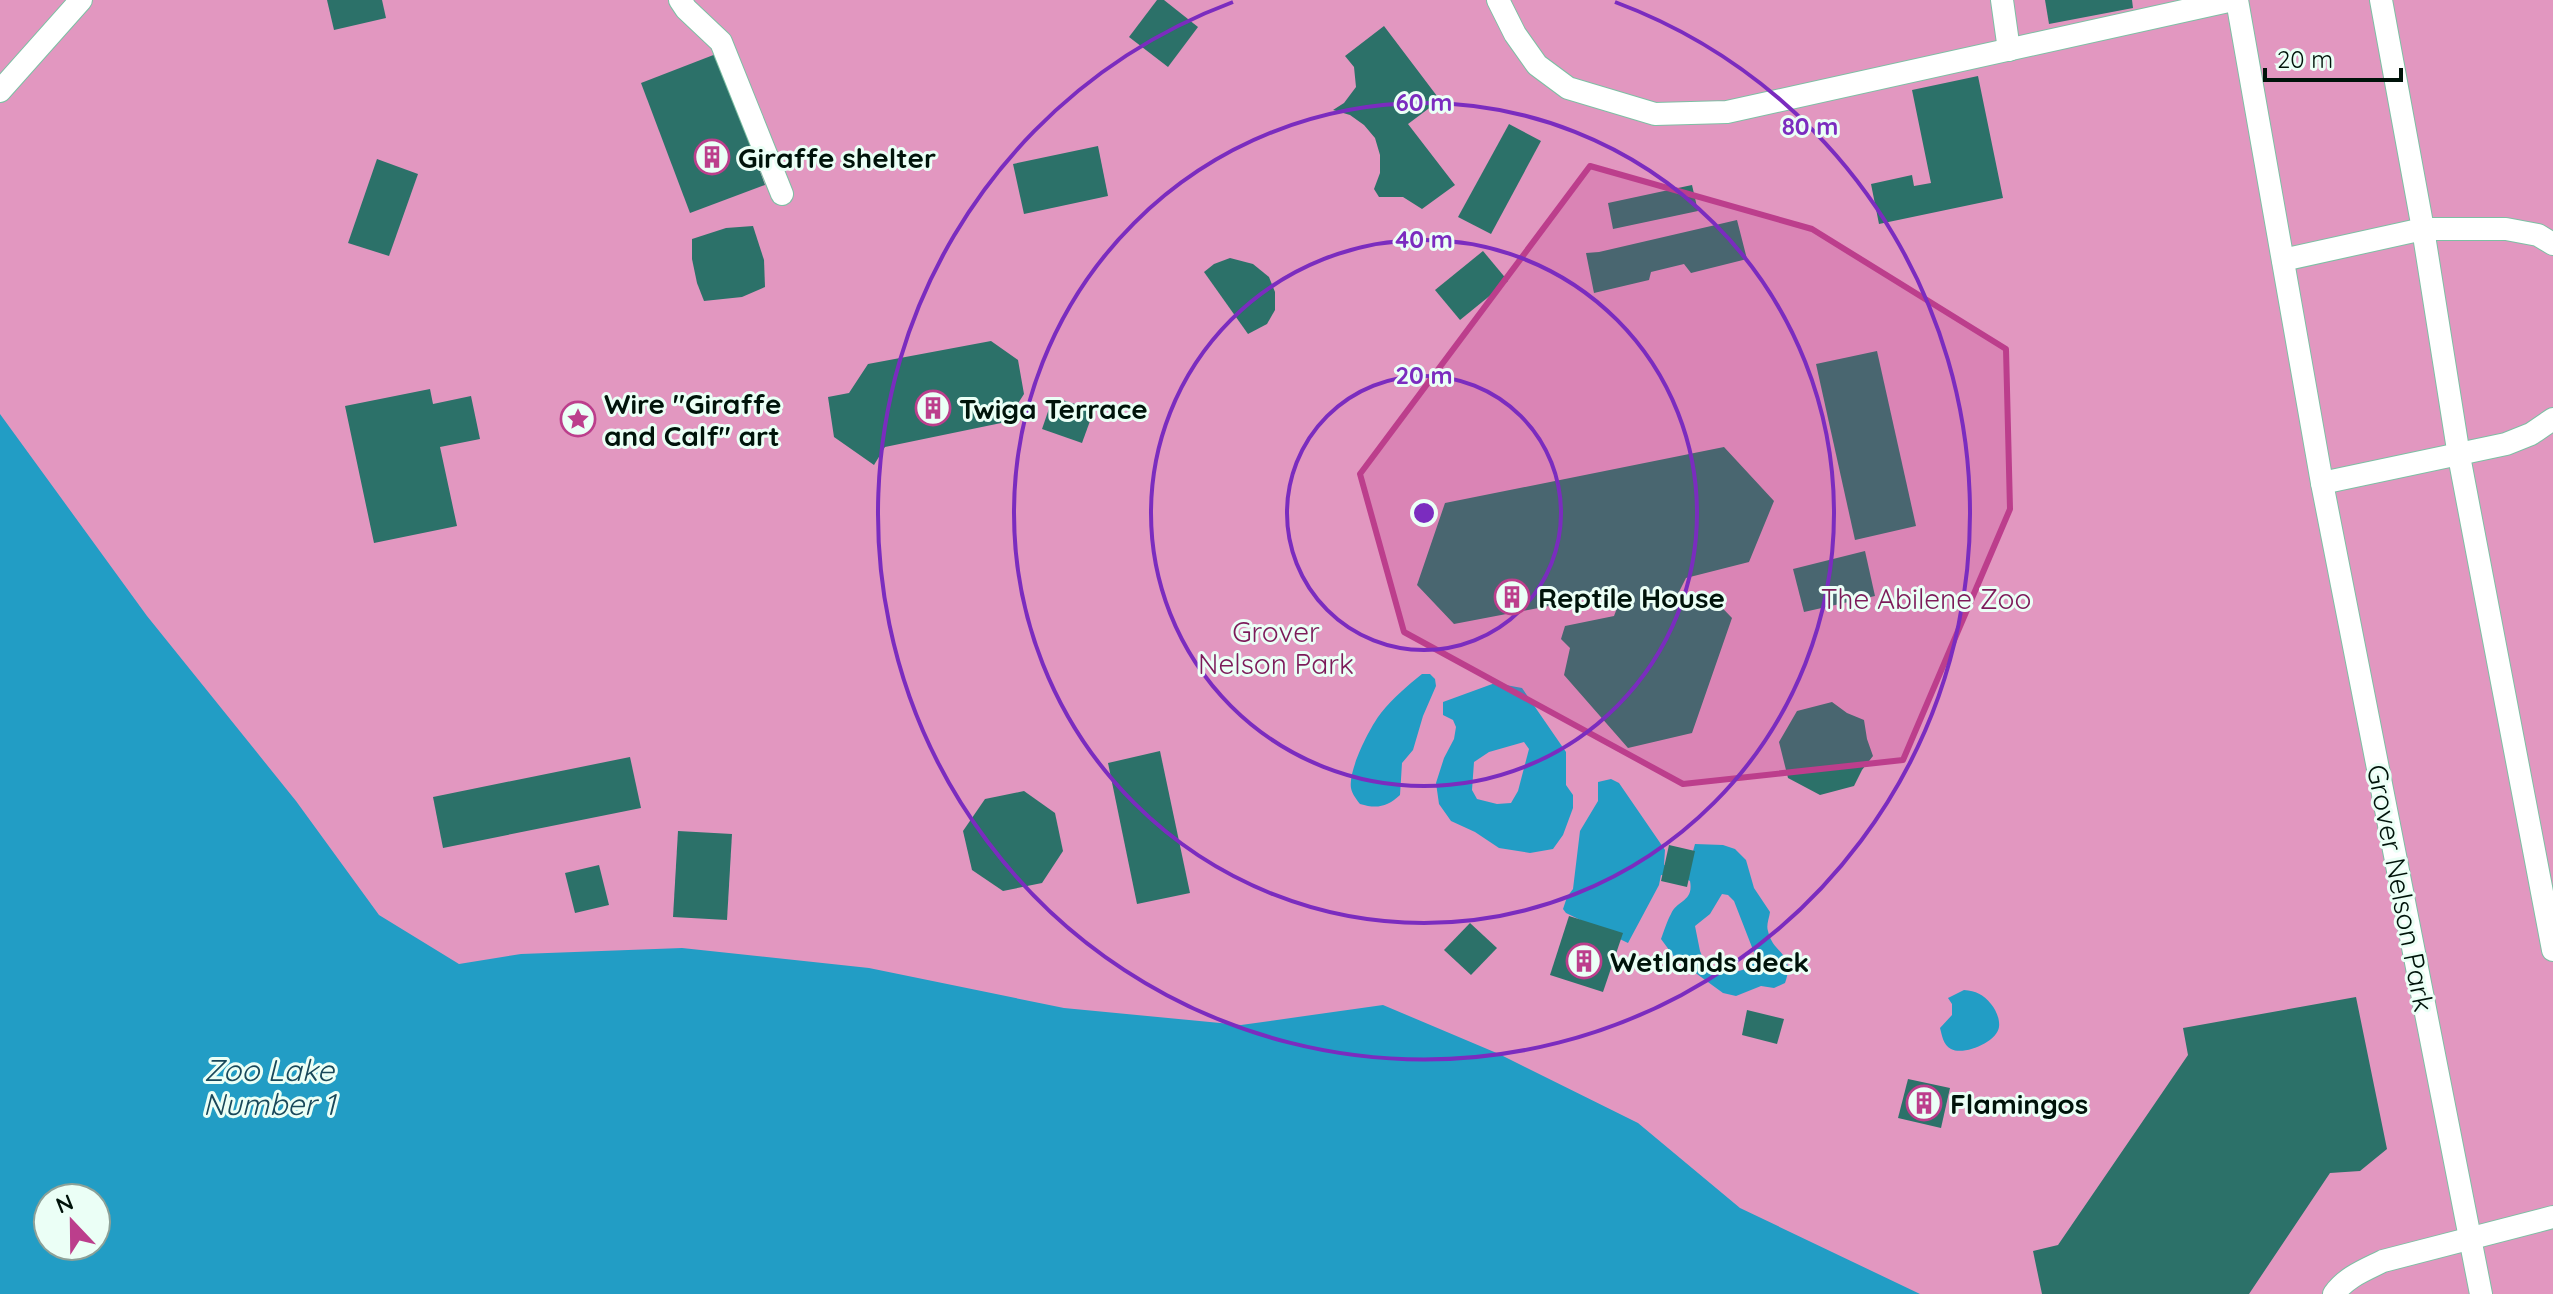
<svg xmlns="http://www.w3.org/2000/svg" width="2553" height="1294" viewBox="0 0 2553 1294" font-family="Quicksand,sans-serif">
<rect width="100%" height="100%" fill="#a7e9cd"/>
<path fill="#e297c0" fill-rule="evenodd" d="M0,0H2553V1294H0ZM48,1198H96V1246H48Z"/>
<g fill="#229dc5" fill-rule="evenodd">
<path d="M0,414L147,616L296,801L379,915L459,964L521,954L682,948L869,968L1064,1008L1241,1025L1383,1005L1499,1054L1638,1123L1740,1208L1920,1294H0ZM48,1198H96V1246H48Z"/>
<path d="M1422,674H1430L1435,679L1436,686L1423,716L1413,750L1402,763L1400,795C1387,807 1377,809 1360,804C1357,800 1352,794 1351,788C1348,770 1370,727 1381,713C1393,698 1407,686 1422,674Z"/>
<path d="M1495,683L1522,688L1566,752V785L1573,795V808L1563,835L1553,849L1530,853L1499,848L1475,832L1451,821L1439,804L1436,783L1444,758L1454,739L1456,727L1453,720L1443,715V702ZM1524,742L1529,749L1518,791L1511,803L1497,804L1477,799L1472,790L1474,762L1489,752Z"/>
<path d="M1611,779L1619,783L1665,850L1664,865L1688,869L1695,844L1723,845L1735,849L1746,860L1754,888L1770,912C1769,919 1766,925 1768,931C1773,955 1796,952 1785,983L1774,988L1761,986L1736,996L1723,993L1675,958L1661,939C1664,931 1667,921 1671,914C1677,900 1694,902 1690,881L1686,879L1661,875L1659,885L1628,943L1566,913L1563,909L1567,897L1573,889L1580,831L1598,801V782ZM1722,894L1728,895L1734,901L1755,955C1749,978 1723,973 1706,965L1700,951L1695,926L1710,914Z"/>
<path d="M1964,990C1976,991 1983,994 1991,1004C1996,1010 2000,1019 1999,1027C1997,1042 1964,1056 1951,1049C1943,1045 1942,1035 1940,1028L1952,1015V1004L1948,998Z"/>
</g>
<g fill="#2c7169">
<polygon points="327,0 382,0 386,18 334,30"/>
<polygon points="1157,0 1164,0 1198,27 1168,67 1129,37"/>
<polygon points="2045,0 2132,0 2133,8 2049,24"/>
<polygon points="1384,26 1440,100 1408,124 1455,185 1422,209 1403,197 1379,197 1374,189 1380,173 1380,155 1375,138 1364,125 1350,115 1333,110 1344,103 1356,87 1354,67 1345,56"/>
<polygon points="716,54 765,185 690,213 641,83"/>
<polygon points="1978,76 2003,198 1879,224 1871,184 1912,175 1914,186 1931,183 1912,90"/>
<polygon points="1509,124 1541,141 1491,234 1458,217"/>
<polygon points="1098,146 1108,196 1024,214 1013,164"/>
<polygon points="377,159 418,174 389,256 348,243"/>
<polygon points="1692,185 1698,211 1613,229 1608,203"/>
<polygon points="1737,220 1747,259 1691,273 1684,264 1651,272 1649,280 1594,293 1586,253 1599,252"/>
<polygon points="753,226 764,260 765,287 742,297 704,301 697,283 692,259 692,239 726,228"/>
<polygon points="1483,251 1508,281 1460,320 1435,290"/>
<polygon points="1230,258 1253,264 1269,277 1275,292 1275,310 1267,324 1248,334 1204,272 1214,264"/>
<polygon points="991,341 1018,360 1024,394 1006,422 885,447 874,465 834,437 828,397 849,393 868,364"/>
<polygon points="1877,351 1916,526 1855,540 1816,364"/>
<polygon points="430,389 433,404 471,396 480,439 440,447 457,526 374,543 345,406"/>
<polygon points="1053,397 1094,410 1082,443 1042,429"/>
<polygon points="1724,447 1774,501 1749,562 1686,578 1675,600 1709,594 1732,618 1692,733 1628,748 1564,675 1570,648 1561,639 1565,626 1614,616 1623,592 1454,624 1417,585 1445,503"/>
<polygon points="1865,551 1875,596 1804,612 1793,569"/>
<polygon points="1832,702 1847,713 1864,720 1867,739 1873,756 1862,770 1854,786 1820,795 1788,778 1779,742 1797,711"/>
<polygon points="1160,751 1190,893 1137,904 1108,763"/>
<polygon points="630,757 641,808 443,848 433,797"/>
<polygon points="1024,791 1055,813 1063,851 1042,883 1003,891 972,870 963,831 985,799"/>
<polygon points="678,831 732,834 727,920 673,917"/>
<polygon points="1669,845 1695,851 1687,887 1661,881"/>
<polygon points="599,865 609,905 575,913 565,873"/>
<polygon points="1569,916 1623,933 1603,992 1550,975"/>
<polygon points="1470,923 1497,948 1471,975 1444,950"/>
<polygon points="2356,997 2387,1149 2360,1171 2330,1173 2249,1294 2042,1294 2033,1251 2058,1245 2188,1055 2183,1028"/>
<polygon points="1747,1010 1784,1019 1777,1044 1742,1035"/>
<polygon points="1908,1079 1950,1088 1941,1128 1898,1118"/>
</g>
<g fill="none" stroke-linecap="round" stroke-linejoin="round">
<g stroke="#7ebfa4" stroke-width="24">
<g id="lane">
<polyline points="680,0 686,9 721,42 782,194"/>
<polyline points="1498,0 1515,34 1537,65 1568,88 1655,114 1727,112 2233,0"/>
<polyline points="2002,0 2009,50"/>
<polyline points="2237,0 2322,483 2481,1294"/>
<polyline points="2381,0 2423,229 2459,456 2553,950"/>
<polyline points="0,91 81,0"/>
<polyline points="2283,260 2423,229 2506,229 2538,235 2553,244"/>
<polyline points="2322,483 2506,444 2531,434 2553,419"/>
<path d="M2334,1294C2346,1277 2365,1270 2383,1261L2553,1217"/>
</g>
</g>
<use href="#lane" stroke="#fff" stroke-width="22"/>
</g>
<path fill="#bc3e8c" fill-opacity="0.2" stroke="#bc3e8c" stroke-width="6" stroke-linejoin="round" d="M1590,166L1812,229L2006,349L2010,509L1903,760L1683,784L1404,632L1360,474Z"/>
<g fill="none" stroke="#7b2cbf" stroke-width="4">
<circle cx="1424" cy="513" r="137"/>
<circle cx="1424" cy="513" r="273"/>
<circle cx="1424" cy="513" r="410"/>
<path d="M1615 2A546 546 0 1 1 1233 2"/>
</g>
<defs>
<g id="building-ring" transform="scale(1.8)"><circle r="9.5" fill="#ebfff6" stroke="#bc3e8c" stroke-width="1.5"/><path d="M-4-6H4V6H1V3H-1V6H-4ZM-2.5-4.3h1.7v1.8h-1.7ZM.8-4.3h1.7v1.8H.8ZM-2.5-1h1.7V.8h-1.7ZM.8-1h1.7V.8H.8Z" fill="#bc3e8c"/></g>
<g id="sight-ring" transform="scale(1.8)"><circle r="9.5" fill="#ebfff6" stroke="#bc3e8c" stroke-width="1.5"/><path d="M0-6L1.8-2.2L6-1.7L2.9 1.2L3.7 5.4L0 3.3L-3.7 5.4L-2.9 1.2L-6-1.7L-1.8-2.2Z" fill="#bc3e8c"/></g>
</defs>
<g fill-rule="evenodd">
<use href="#building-ring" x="712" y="157"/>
<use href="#building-ring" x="933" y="408"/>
<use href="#sight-ring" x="578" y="419"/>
<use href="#building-ring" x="1512" y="597"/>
<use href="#building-ring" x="1584" y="961"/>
<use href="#building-ring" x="1924" y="1103"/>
</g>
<g text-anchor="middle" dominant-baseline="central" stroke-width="6" stroke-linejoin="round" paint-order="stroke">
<g font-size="28" font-weight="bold" fill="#00130a" stroke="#ebfff6" text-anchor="start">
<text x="738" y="157">Giraffe shelter</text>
<text x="604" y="403">Wire "Giraffe<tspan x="604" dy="32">and Calf" art</tspan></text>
<text x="959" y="408">Twiga Terrace</text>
<text x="1538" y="597">Reptile House</text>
<text x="1610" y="961">Wetlands deck</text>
<text x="1950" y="1103">Flamingos</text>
</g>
<g font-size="28" fill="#7c1a59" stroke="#ebfff6">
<text x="1926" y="598">The Abilene Zoo</text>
<text x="1276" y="631">Grover<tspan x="1276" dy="32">Nelson Park</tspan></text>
</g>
<g font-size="28" fill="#00130a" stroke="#ebfff6">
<text transform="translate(2401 888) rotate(79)">Grover Nelson Park</text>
</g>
<g font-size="30" font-style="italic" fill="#19485a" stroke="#ebfff6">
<text x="269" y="1070">Zoo Lake<tspan x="269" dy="34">Number 1</tspan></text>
</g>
</g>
<circle cx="1424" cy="513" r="12" fill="#7b2cbf" stroke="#ebfff6" stroke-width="4"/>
<g font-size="24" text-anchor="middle" font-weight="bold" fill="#7b2cbf" stroke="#ebfff6" stroke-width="6" stroke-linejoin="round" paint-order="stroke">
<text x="1424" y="111">60 m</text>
<text x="1810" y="135">80 m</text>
<text x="1424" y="248">40 m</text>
<text x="1424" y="384">20 m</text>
</g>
<g transform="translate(72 1222) rotate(338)"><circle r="38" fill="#ebfff6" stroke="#8da198" stroke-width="2"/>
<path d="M0-6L14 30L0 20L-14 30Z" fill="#bc3e8c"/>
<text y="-12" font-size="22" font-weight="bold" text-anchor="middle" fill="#00130a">N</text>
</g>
<path d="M2265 68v12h136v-12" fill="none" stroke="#00130a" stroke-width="4"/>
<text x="2277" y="68" font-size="24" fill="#00130a" stroke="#ebfff6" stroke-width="6" paint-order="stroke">20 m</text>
</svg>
